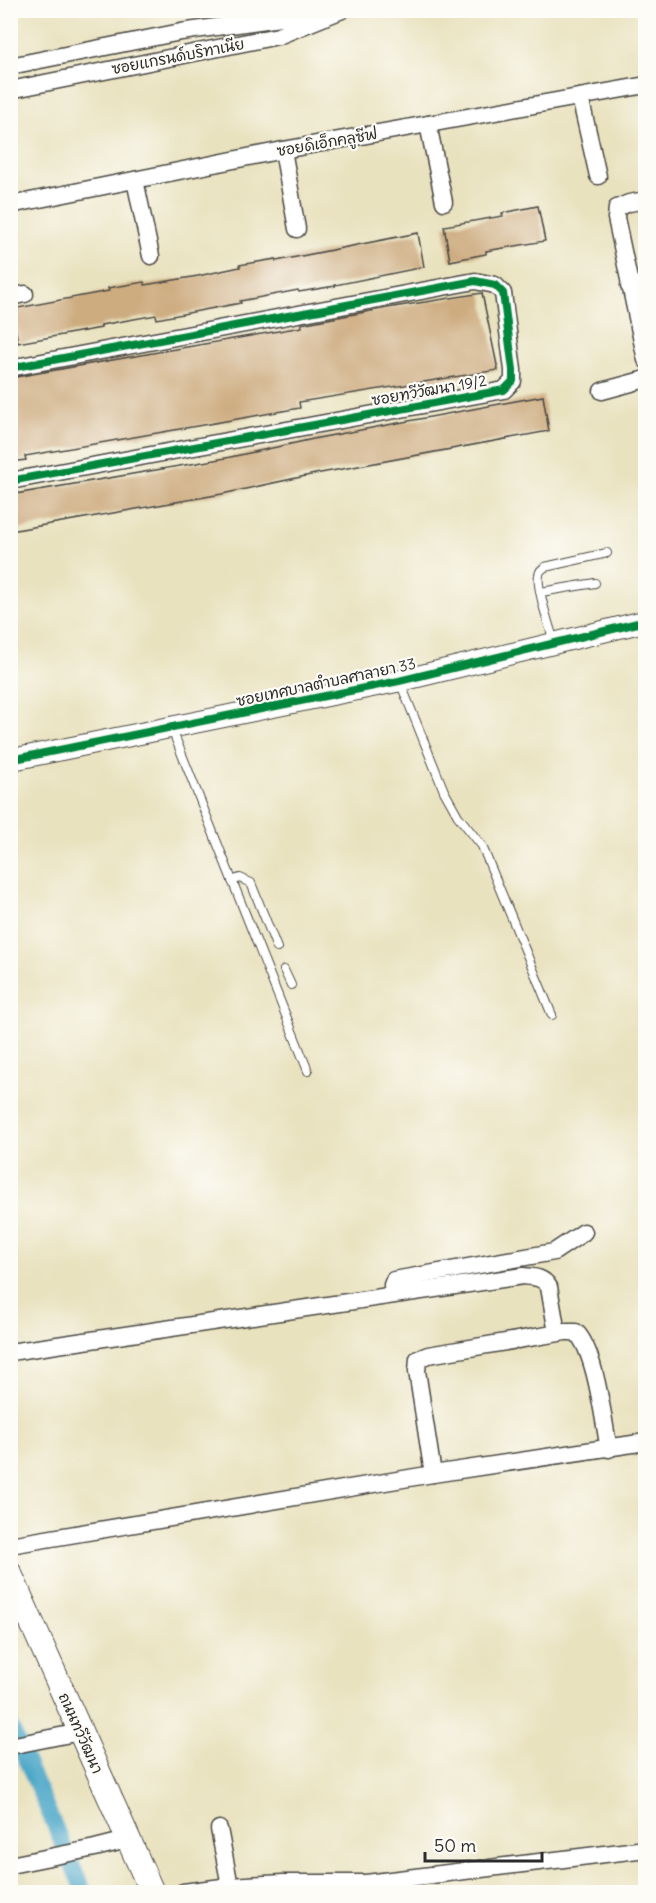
<svg xmlns="http://www.w3.org/2000/svg" width="656" height="1903" viewBox="0 0 656 1903" font-family="Delius,'Playpen Sans Thai',sans-serif">
<rect width="100%" height="100%" fill="#fdfcf7"/>
<filter id="ink" filterUnits="userSpaceOnUse"><feTurbulence type="fractalNoise" baseFrequency=".0167" numOctaves="2"/><feDisplacementMap in="SourceGraphic" scale="12" xChannelSelector="R" yChannelSelector="G"/><feConvolveMatrix kernelMatrix="1 2 1 2 8 2 1 2 1" color-interpolation-filters="sRGB"/></filter>
<filter id="wash" filterUnits="userSpaceOnUse"><feTurbulence type="fractalNoise" baseFrequency=".008" numOctaves="4" result="noise"/><feDisplacementMap in="SourceGraphic" scale="24" xChannelSelector="R" yChannelSelector="G"/><feGaussianBlur stdDeviation="1.35" result="paint"/><feColorMatrix in="noise" values="0 0 0 0 0 0 0 0 0 0 0 0 0 0 0 0 0 1.4 0 .05"/><feComposite in="paint" operator="in"/></filter>
<g filter="url(#wash)">
<rect width="100%" height="100%" fill="#e9e2bf"/>
<g fill="none" stroke-linecap="round" stroke-linejoin="round">
<polyline stroke="#48a6c7" stroke-width="16" points="10,1725 84,1892"/>
</g>
<g id="blocks">
<g fill="#cdac80">
<polygon points="538,206 545,241 486,251 486,254 450,261 444,226 503,216 502,213"/>
<polygon points="418,233 424,267 335,285 335,286 299,292 298,290 240,301 241,303 193,312 157,319 156,315 101,325 101,328 18,343 12,309 109,291 108,288 144,282 145,285 198,276 240,267 239,265 276,259 276,261"/>
<polygon points="482,293 498,370 299,402 300,408 25,456 26,460 10,462 10,378 302,327 301,324 387,308"/>
<polygon points="543,396 549,431 315,474 222,494 10,531 10,495 226,458 318,438"/>
</g>
</g>
</g>
<g filter="url(#ink)">
<use href="#blocks" fill-opacity="0" stroke="#484641" stroke-width="1.5"/>
<g fill="none" stroke-linecap="round" stroke-linejoin="round">
<g stroke="#484641" stroke-width="10">
<g id="service">
<polyline points="541,592 595,583"/>
<path d="M554,642C550,628 536,587 539,575C540,570 541,570 545,567L607,553"/>
<polyline points="400,682 444,791 458,816 482,846 552,1015"/>
<polyline points="171,727 308,1071"/>
<polyline points="232,881 240,878 251,883 277,948"/>
<polyline points="284,970 291,985"/>
</g>
</g>
<g stroke="#484641" stroke-width="19">
<g id="minor">
<polyline points="10,66 181,32 323,12"/>
<polyline points="10,90 278,36 342,10"/>
<polyline points="580,97 598,176"/>
<polyline points="428,124 444,202"/>
<polyline points="283,150 297,229"/>
<polyline points="135,180 151,256"/>
<polyline points="646,200 629,203 617,208 616,218 646,360"/>
<polyline points="10,205 283,150 646,85"/>
<polyline points="629,286 646,283"/>
<polyline points="10,297 25,294"/>
<polyline points="10,368 475,281 495,285 503,293 513,370 513,381 504,390 10,481"/>
<polyline points="602,391 646,379"/>
<polyline points="393,1294 392,1285 394,1280 554,1252 584,1232"/>
<path d="M10,1352L523,1276C535,1277 543,1277 549,1287L557,1333"/>
<path d="M433,1474L417,1371L418,1359L428,1355L565,1332H576C596,1352 603,1419 609,1449"/>
<polyline points="10,1545 433,1474 646,1442"/>
<polyline points="10,1746 80,1732"/>
<polyline points="219,1829 230,1886"/>
<polyline points="10,1865 95,1848 127,1840"/>
<polyline points="183,1892 230,1886 283,1883 366,1883 646,1849"/>
</g>
</g>
<g stroke="#484641" stroke-width="23">
<polyline id="tertiary" points="10,760 399,681 646,621"/>
</g>
<g stroke="#484641" stroke-width="26">
<polyline id="secondary" points="10,1574 152,1892"/>
</g>
<use href="#service" stroke="#fff" stroke-width="8"/>
<use href="#minor" stroke="#fff" stroke-width="16"/>
<use href="#tertiary" stroke="#fff" stroke-width="21"/>
<use href="#secondary" stroke="#fff" stroke-width="24"/>
<g stroke="#fdfcf7" stroke-width="11">
<g id="cycleway">
<polyline points="10,368 475,281 495,285 503,293 513,370 513,381 504,390 10,481"/>
<polyline points="10,760 399,681 646,621"/>
</g>
</g>
<use href="#cycleway" stroke="#00873e" stroke-width="8"/>
</g>
</g>
<g text-anchor="middle" dominant-baseline="central" stroke-width="4.5" stroke-linejoin="round" paint-order="stroke">
<g font-size="15" fill="#2b2b2b" stroke="#fdfcf7">
<text transform="translate(178 56) rotate(-11)">ซอยแกรนด์บริทาเนีย</text>
<text transform="translate(327 142) rotate(-10)">ซอยดิเอ็กคลูซีฟ</text>
<text transform="translate(429 390) rotate(-10)">ซอยทวีวัฒนา 19/2</text>
<text transform="translate(326 682) rotate(-12)">ซอยเทศบาลตำบลศาลายา 33</text>
<text transform="translate(81 1733) rotate(66)">ถนนทวีวัฒนา</text>
</g>
</g>
<rect width="656" height="1903" fill="none" stroke="#fdfcf7" stroke-width="36"/>
<path d="M425 1852v9h117v-9" fill="none" stroke="#2b2b2b" stroke-width="3"/>
<text x="434" y="1852" font-size="18" fill="#2b2b2b" stroke="#fdfcf7" stroke-width="4.5" paint-order="stroke">50 m</text>
</svg>
